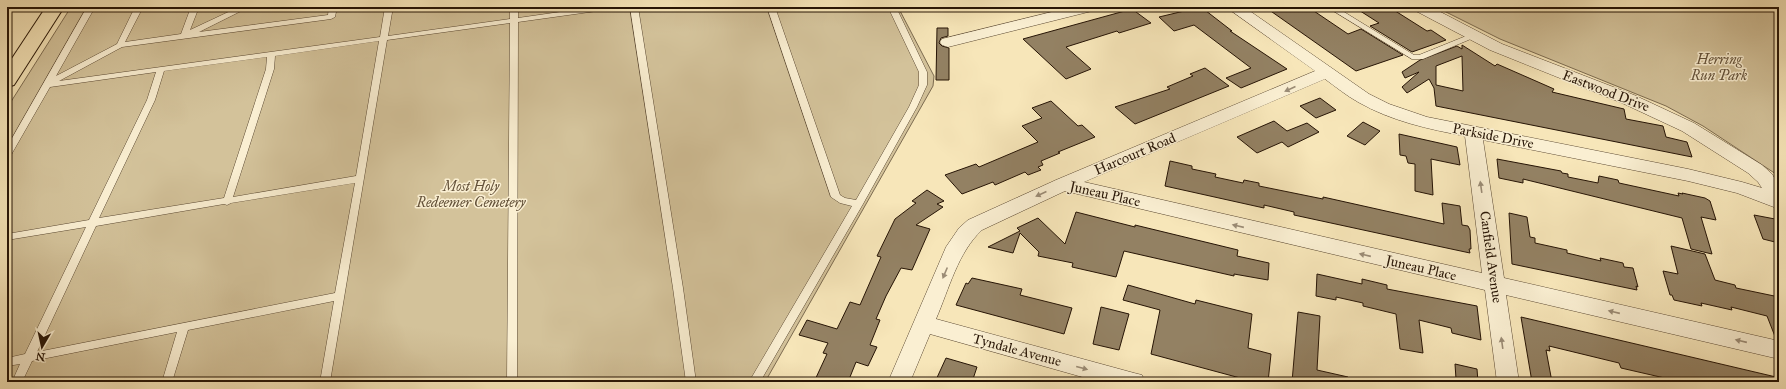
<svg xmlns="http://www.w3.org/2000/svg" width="1786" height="389" viewBox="0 0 1786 389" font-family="'IM FELL Great Primer',serif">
<rect width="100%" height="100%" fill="#f7e6b9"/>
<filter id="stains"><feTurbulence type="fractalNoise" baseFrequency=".005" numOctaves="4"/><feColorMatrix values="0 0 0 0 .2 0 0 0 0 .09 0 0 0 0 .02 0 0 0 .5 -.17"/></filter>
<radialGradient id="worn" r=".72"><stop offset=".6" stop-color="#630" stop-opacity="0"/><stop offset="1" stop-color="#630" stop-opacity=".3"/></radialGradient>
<g fill="#d3c29a" stroke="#7c6b50">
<polygon points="71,7 898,7 934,76 933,86 765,382 7,382 7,108"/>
<polygon points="1436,7 1779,7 1779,176 1703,126 1666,106 1500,39"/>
</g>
<g fill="#938163" stroke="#261405" fill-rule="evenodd">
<polygon points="1201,7 1232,31 1230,31 1287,69 1241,88 1226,78 1251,68 1194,25 1174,31 1159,17"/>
<polygon points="1265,7 1308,7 1348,34 1361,29 1403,55 1356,71"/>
<polygon points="1354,7 1389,7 1427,31 1431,30 1446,40 1412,52 1370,26 1379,23"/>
<polygon points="1132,9 1151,23 1119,33 1117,31 1066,47 1091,69 1066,79 1023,39"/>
<polygon points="937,28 948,28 948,36 941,38 939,43 942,46 949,48 949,80 936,80"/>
<path d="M1462,45L1495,66L1497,64L1554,89L1552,92L1624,109L1626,119L1663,126L1666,137L1687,142L1692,157L1436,106L1434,88L1429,79L1407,93L1402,87L1419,72L1405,78L1402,72L1420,60L1457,46L1462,49ZM1462,56L1463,91L1436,85V66Z"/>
<polygon points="1205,68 1229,86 1135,124 1115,107 1170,89 1167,87 1193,76 1190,74"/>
<polygon points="1320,98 1336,110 1316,118 1300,106"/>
<polygon points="1051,101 1078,126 1082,125 1095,137 1058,152 1060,153 1041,161 1043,165 1038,167 1041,170 1028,175 1025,172 995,185 993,182 962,194 945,175 976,164 979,167 1038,142 1022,126 1042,118 1032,108"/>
<polygon points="1274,121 1287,131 1307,123 1319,132 1288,147 1282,142 1257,153 1237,137"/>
<polygon points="1363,122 1380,131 1365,145 1347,136"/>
<polygon points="1399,134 1457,147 1460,165 1431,159 1433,195 1415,191 1415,164 1408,163 1406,156 1400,155"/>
<polygon points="1497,159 1561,171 1562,173 1568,174 1568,177 1598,183 1599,176 1618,180 1619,183 1679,196 1678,193 1683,194 1682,193 1705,198 1710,201 1716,220 1701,217 1712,254 1691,249 1682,218 1523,179 1523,183 1499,178"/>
<polygon points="1170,161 1192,166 1192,169 1216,174 1215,177 1243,183 1244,180 1259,183 1259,186 1323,199 1323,197 1444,224 1442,203 1460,206 1462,225 1468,226 1470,230 1471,249 1469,249 1470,253 1428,244 1294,215 1294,212 1264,205 1264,208 1165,186"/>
<polygon points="927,190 944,201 937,204 943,207 916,225 930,229 912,270 901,268 886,296 876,319 880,320 870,345 877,347 868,366 856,362 848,382 814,382 827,354 823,353 828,343 799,335 807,320 837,329 850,302 860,305 881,257 877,256 895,219 916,203 912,201"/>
<polygon points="1076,212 1135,227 1135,225 1238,250 1237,256 1269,263 1268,280 1234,274 1234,276 1124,251 1116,277 1072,267 1073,263 1038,256 1039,252 1020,233 1013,253 988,247 1020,231 1017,228 1038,218 1065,244"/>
<polygon points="1509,213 1527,217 1530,237 1535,238 1535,243 1567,250 1567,253 1601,261 1600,258 1623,263 1624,267 1633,268 1638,287 1636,286 1637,290 1512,264"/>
<polygon points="1754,215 1775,219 1779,222 1779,243 1763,239"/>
<polygon points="1671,246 1705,254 1715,280 1735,285 1736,288 1779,297 1779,339 1776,339 1767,316 1731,307 1732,310 1701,303 1702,306 1674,300 1672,295 1670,295 1663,271 1678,274"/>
<polygon points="1317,274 1362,284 1362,279 1387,285 1387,289 1477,306 1481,340 1452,333 1451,328 1419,320 1423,353 1400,349 1396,314 1363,306 1363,303 1336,297 1336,300 1316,296"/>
<polygon points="972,278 1022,289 1020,295 1072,308 1064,334 956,305 966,283 968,284"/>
<polygon points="1128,285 1195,304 1196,300 1252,314 1248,348 1271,354 1268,382 1255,382 1151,354 1160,310 1123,300"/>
<polygon points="1101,307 1129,314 1119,350 1093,344"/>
<polygon points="1298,312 1320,316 1317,370 1348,377 1347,382 1292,382"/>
<polygon points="1521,317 1776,377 1776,382 1682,382 1621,368 1619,363 1549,346 1550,351 1546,350 1552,382 1532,382"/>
<polygon points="946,358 977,367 972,382 935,382"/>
<polygon points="1455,364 1477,369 1478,382 1467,382 1456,379"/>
</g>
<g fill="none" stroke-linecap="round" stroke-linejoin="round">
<g stroke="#5a4832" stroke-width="1">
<g id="service">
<path d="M87,7H95L56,76L117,44L135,7H143L125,42L181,34L191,7H199L190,30L239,7H249L199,32L328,15L329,7H337L335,17L331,19L122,47L59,81L380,37L385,7H393L388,36L510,19V7H518V18L595,7H615L611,9L518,22L517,382H507L510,23L387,40L330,382H320L334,301L188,330L172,382H162L177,332L32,361L22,382H12L20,364L7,366V358L25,354L86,227L7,240V234L89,220L147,100L156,72L50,87L11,155L7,158V147ZM379,41L356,176L233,197L274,69L275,56ZM267,57L266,69L224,198L99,218L155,100L164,71ZM355,183L335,293L37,352L96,226L224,204L227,205L231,203Z"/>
<polygon points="630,7 638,7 683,288 696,382 686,382 673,288"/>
<polygon points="767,7 775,7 840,195 845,198 856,200 909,107 919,85 919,72 888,7 896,7 927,72 927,85 917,107 863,204 760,382 749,382 852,206 840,203 831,197"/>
<polygon points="1327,7 1336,7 1414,55 1419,55 1471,34 1477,34 1478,36 1423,59 1412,59"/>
</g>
</g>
<g stroke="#5a4832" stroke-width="1">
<g id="minor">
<polygon points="1072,7 1099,7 1096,10 948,47 942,45 940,42 942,39"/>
<path d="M1226,7H1244L1369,94L1389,104L1427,117L1688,169L1742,182L1762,188L1758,182L1748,173L1682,131L1622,103L1490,50L1414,10L1411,7H1431L1502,44L1634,95L1694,123L1762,165L1772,174L1779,186V209L1737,193L1688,181L1483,140L1504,278L1779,341V359L1506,295L1519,382H1497L1485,290L1065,191L982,230C958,252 949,289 936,319L1134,373L1142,375L1145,382H1100L930,334L910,382H888L946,247L959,228L968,220L1056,180L1315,71ZM1325,79C1336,87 1347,96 1358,102C1391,121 1428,129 1465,136L1482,273L1084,182Z"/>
</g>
</g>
<g stroke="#261405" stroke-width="2">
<polygon id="primary" points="46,7 64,7 14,85 7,87 7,66"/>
</g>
<use href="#service" fill="#faefd2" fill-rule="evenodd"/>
<use href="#minor" fill="#faefd2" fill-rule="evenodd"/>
<use href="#primary" fill="#f7e6b9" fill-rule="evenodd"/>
</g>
<defs><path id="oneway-solid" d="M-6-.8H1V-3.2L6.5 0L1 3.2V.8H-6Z"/></defs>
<g fill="#9b8c76">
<use href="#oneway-solid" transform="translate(1290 89) rotate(156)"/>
<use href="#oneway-solid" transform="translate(1481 187) rotate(-98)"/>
<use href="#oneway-solid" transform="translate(1041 194) rotate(155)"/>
<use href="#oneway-solid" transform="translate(1238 226) rotate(-167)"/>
<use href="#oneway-solid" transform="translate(1365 255) rotate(-167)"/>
<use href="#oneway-solid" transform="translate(945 273) rotate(113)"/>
<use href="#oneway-solid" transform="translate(1614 312) rotate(-167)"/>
<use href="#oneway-solid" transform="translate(1741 341) rotate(-167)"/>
<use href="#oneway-solid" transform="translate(1502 343) rotate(-98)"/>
<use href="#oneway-solid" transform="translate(1082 368) rotate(15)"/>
</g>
<g text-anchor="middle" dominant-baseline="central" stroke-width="3" stroke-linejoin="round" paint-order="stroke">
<g font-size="14" font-style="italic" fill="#635139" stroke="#faefd2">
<text x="1719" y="59">Herring<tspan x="1719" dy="16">Run Park</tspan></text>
<text x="471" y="186">Most Holy<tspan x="471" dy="16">Redeemer Cemetery</tspan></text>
</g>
<g font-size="14" fill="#261405" stroke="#faefd2">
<text transform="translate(1606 91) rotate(21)">Eastwood Drive</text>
<text transform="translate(1493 136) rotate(11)">Parkside Drive</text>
<text transform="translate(1135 154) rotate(-23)">Harcourt Road</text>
<text transform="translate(1105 194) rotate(13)">Juneau Place</text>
<text transform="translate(1491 257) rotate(82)">Canfield Avenue</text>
<text transform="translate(1421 268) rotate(13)">Juneau Place</text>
<text transform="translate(1017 350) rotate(15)">Tyndale Avenue</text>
</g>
</g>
<rect width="1786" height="389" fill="none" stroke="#f7e6b9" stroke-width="24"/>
<rect x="8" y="8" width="1770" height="373" fill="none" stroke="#261405" stroke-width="2"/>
<rect x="12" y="12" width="1762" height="365" fill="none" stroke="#261405"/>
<g transform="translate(42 347) rotate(189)" stroke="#faefd2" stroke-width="3" paint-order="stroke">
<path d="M0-3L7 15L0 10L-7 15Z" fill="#261405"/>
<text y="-6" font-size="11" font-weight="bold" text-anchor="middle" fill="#261405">N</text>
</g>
<rect width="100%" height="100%" filter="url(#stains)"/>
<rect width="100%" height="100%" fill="url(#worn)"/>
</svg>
